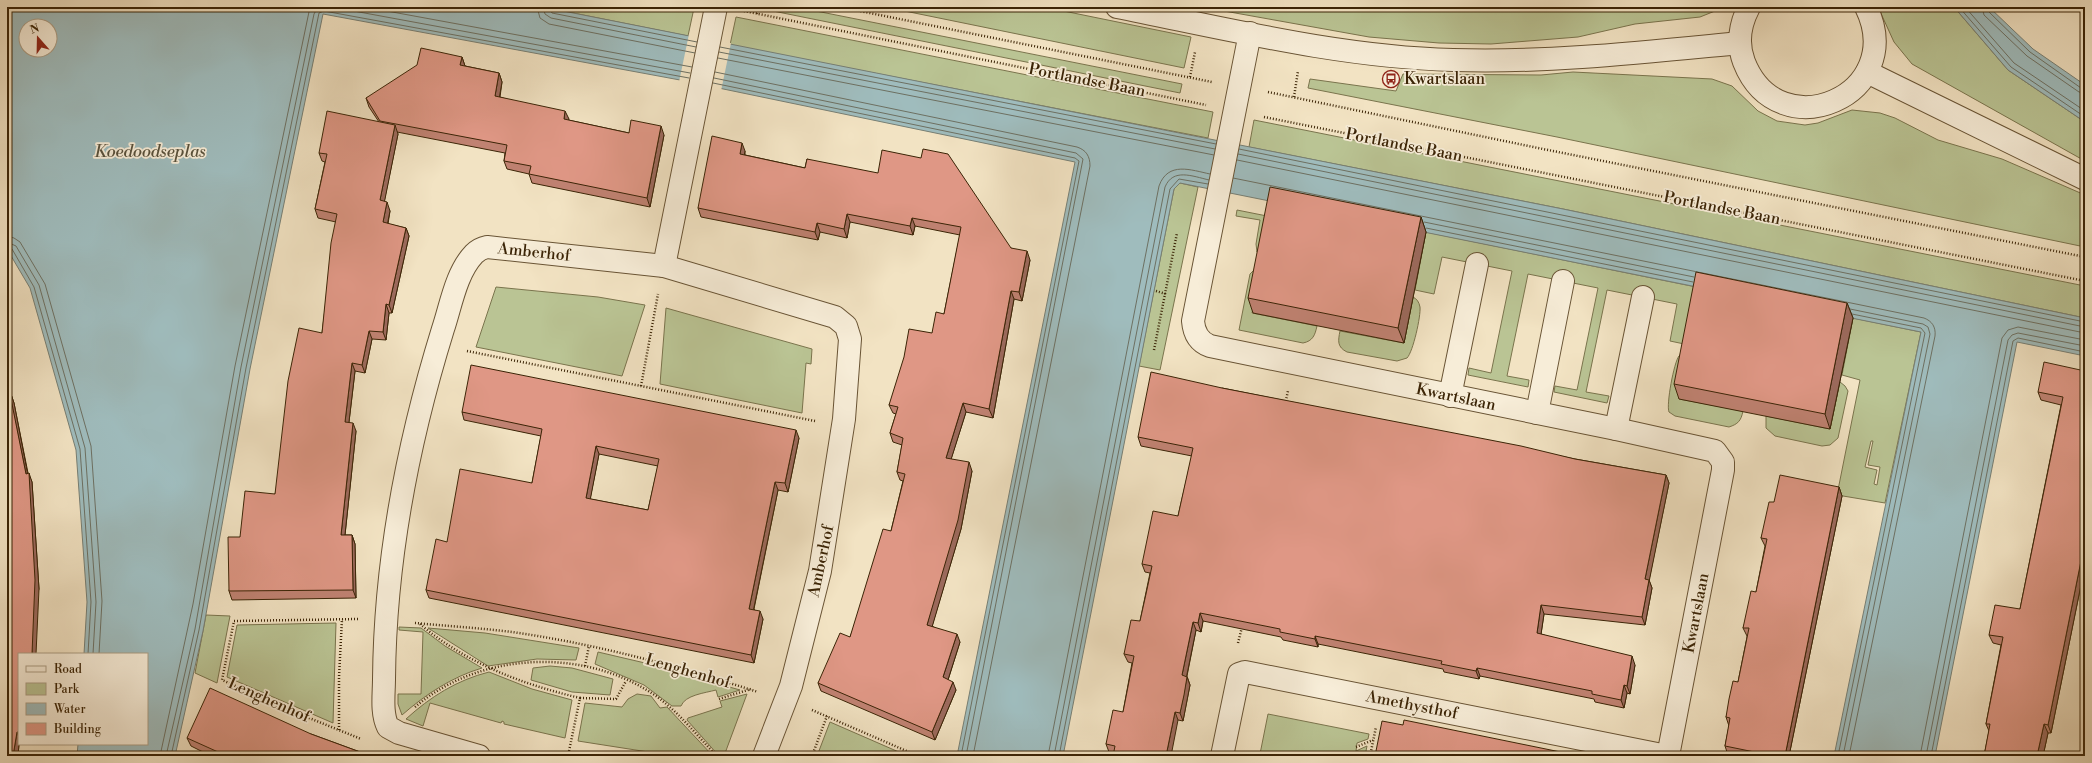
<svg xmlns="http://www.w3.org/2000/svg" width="2092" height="763" viewBox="0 0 2092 763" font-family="'Libre Bodoni',serif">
<rect width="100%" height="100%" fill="#f2e3c3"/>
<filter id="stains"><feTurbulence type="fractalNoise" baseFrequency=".005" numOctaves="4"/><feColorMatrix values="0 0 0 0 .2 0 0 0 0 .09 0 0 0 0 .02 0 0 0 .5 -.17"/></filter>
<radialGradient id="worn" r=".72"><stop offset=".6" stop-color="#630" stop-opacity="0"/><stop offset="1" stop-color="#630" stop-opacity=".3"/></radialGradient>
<g fill="#bac494" stroke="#7a744d" fill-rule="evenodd">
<polygon points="543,7 691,7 694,8 688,36"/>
<polygon points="764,7 796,7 1182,84 1180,93 763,9"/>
<polygon points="885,7 1044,7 1191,37 1184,68"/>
<polygon points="1214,7 1725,7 1700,17 1635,24 1578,37 1491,44 1439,43 1369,37 1213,9"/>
<polygon points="1878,7 1954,7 2008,70 2085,122 2085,161 1912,64 1894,42"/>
<polygon points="736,17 1213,112 1208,138 730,45"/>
<polygon points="1573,72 1712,79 1732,86 1758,111 1777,121 1805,125 1818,123 1852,110 1880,113 1895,118 1938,140 2002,159 2085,195 2085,247 1557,137 1308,88 1310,79 1396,91 1403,74 1541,75"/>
<polygon points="1254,120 2085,286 2085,318 1563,209 1249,147"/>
<polygon points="1180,183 1198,187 1160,370 1139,366 1174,189"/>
<polygon points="1237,210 1272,217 1257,252 1256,244 1260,220 1236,216"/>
<polygon points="1426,232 1701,288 1689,345 1670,341 1677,304 1607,290 1586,392 1609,396 1607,403 1554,392 1555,386 1577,390 1598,288 1528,274 1507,376 1529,380 1528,387 1468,375 1469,368 1491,373 1512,271 1442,257 1434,294 1415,290"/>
<path d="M1262,266L1252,313L1317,326C1315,335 1313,341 1303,343L1239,330L1250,274L1256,268Z"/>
<polygon points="496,287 598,297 645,305 622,376 476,347"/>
<path d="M1413,297C1417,299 1419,302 1420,307C1421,316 1413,352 1407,358L1397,361L1347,352C1337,347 1338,341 1340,331L1404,343Z"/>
<polygon points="666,308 812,349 811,364 806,363 802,413 660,384"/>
<path d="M1853,318L1921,332L1885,503L1837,495L1860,380L1842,375ZM1871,441H1873L1868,465L1880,467L1877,485L1874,484L1877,470L1865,467Z"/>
<path d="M1688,351L1679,399L1743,411C1741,421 1738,424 1729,427L1675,416L1669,412C1666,405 1674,362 1679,356C1682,353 1685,352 1688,351Z"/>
<polygon points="1840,382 1845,386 1848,391 1838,438 1830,445 1822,446 1775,436 1766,428 1766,416 1830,429"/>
<polygon points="206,615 230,616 217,683 195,673"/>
<polygon points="336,623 333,723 227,677 237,625"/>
<path d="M399,627L421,628L445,646L482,668C452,677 426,694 402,715L398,704V694H421L423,632L399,630Z"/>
<polygon points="428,628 485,633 579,648 576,660 537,659 488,666"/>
<path d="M598,652L645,663L740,690L718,697L716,690C705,693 685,695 681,706H672L644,685L595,664Z"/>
<polygon points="550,666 572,668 613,679 610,695 572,692 531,680 533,668"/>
<path d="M489,672L532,689L572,700L565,738L504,724V722L502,721L501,723L430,703L423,726L406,719C430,697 457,680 489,672Z"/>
<polygon points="637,694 651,696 660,708 667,707 713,756 674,756 578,741 585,703 622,707 628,699"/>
<polygon points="747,694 724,756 719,756 687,720 688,718 722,707 720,701"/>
<polygon points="1268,714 1369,734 1368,739 1357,743 1356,751 1367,746 1365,756 1270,756 1260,754"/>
<polygon points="830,722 908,756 817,756"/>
</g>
<g fill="#9fbcbd" stroke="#777f74" fill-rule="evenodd">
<path d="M7,7H543L1563,209L2085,318V356L2017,342L1935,756H1834L1921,332L1180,183L1174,189L1063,756H957L1075,162L680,80L323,14L250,369L203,631L175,756H77L78,744H147V654H84L87,602L76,450L30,288L7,249ZM26,26H50V50H26Z"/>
<polygon points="1954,7 1989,7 2033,49 2085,85 2085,122 2008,70"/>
</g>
<polygon fill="#f2e3c3" points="689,34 731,43 721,91 679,82"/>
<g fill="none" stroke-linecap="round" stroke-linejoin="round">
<g stroke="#6d7062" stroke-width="1">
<polyline points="332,7 690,73"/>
<polyline points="365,7 692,67"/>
<polyline points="537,7 540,18 549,24 695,53"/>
<polyline points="543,7 545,14 551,18 696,47"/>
<polyline points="548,7 552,13 697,42"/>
<polyline points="1959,7 2011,67 2085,117"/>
<polyline points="1965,7 2014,63 2085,111"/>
<polyline points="1982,7 1984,15 2027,56 2079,92 2085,93"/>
<polyline points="1987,7 1988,11 2030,52 2081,88 2085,88"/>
<polyline points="720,47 1216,144"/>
<polyline points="719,52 1215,149"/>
<polyline points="718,58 1214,155"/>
<path d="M715,72L1077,147C1086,150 1090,156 1090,166L973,756"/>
<polyline points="714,78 1076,153 1083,159 966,756"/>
<polyline points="713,83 1075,158 1079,161 961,756"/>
<polyline points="1239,149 2085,322"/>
<polyline points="1238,154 2085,327"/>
<polyline points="1237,160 2085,333"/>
<path d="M1233,178L1856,304L1924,318C1932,321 1936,327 1935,336L1849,756"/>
<polyline points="1424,222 1694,277"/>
<polyline points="1426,228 1693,282"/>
<polyline points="7,236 14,238 20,242 45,284 91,446 102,601 99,654"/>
<polyline points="7,242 16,246 39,285 85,448 96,602 93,654"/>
<polyline points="7,247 12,249 34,287 80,449 91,602 88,654"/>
<polyline points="160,756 193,604 235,366 310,7"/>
<polyline points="166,756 195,629 241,367 314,14 318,7"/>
<polyline points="171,756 199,630 246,368 319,13 324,11 689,78"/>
<path d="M1048,756L1159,186C1168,161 1191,170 1210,174"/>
<path d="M1054,756L1165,187C1173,168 1192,176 1209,180"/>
<polyline points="1059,756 1170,189 1179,179 1208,184"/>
<polyline points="1838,756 1925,333 1921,328 1852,314"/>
<polyline points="1843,756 1930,334 1928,327 1923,324 1850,309"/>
<polyline points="1920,756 2002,338 2008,330 2018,327 2085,340"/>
<polyline points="1926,756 2008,340 2012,335 2018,333 2085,346"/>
<polyline points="1931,756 2013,341 2018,338 2085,352"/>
</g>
<g stroke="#695435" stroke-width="24">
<g id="minor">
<path d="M1117,7C1228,29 1340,57 1453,60C1548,63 1646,52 1740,43"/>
<path d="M1749,7C1740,24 1737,44 1744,62C1779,151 1909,95 1866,7"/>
<path d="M1250,33L1193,321C1194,333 1199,342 1210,346L1616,429L1715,451L1723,462V470L1668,756"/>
<polyline points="1867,72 2085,179"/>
<polyline points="664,266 716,7"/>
<polyline points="1450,396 1477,264"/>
<polyline points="1537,413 1563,281"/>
<polyline points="1616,429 1643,297"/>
<path d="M479,756L399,733L388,727C381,713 384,694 384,679C385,561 408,442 443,329C451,305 456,273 474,254C478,250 482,248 487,247L664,266L835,317L846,326L850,339L844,419L820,571L791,686L764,756"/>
<polyline points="1222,756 1239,674 1245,672 1667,756"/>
</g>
</g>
<g stroke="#3b2406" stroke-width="2.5" stroke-dasharray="1 2" stroke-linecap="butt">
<polyline points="840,7 1212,82"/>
<polyline points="744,11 1206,105"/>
<polyline points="757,14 759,7"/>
<polyline points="1190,77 1195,52"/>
<polyline points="1268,92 1543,149 2085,257"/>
<polyline points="1294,97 1298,71"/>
<polyline points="1264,117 2085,281"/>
<polyline points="1156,291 1166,294"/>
<polyline points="1154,350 1177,233"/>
<polyline points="467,351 815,421"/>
<polyline points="641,386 658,294"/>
<polyline points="1285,404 1288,391"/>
<polyline points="358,619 234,621 222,680 292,711 361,739"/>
<path d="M415,623C447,626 480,628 512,632C596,644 677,666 758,692"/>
<path d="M420,624C466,663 521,684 580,698L568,756"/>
<polyline points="1238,643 1242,627"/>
<polyline points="585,666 589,646"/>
<polyline points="580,698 616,699 626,681"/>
<polyline points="719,699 751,689"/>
<path d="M415,707C481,651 585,647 656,696C680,713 697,736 717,756"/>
<polyline points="812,710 918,756"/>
<polyline points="339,730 339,677 342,619"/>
<polyline points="1356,747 1373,740"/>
<polyline points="812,756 827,716"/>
<polyline points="1370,756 1376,727"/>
</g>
<use href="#minor" stroke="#f7edd8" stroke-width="22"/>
</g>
<g fill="#c08272" stroke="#3b2406" fill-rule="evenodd">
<polygon points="462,57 465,66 499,73 502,82 500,97 569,119 568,120 629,133 664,135 650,207 532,183 529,174 507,169 504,161 505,153 397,132 398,134 384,202 390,211 388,224 406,228 409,236 392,313 389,313 386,340 372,339 365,373 355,371 349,422 356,431 345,535 352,535 355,544 356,598 232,600 229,591 240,537 275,494 322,333 336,222 318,218 315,209 325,162 322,161 319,153 379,122 369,107 366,98"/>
<polygon points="745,151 745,155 805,168 807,159 1011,248 1030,260 1022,301 1014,299 993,418 966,412 951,459 972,471 961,529 932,626 960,642 948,680 956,690 935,740 821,691 818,683 850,637 891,531 903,481 900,480 897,472 902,445 893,442 890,433 896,414 893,413 889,405 944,314 960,235 915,226 913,235 850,222 847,238 820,232 818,240 701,217 698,208"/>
<polygon points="1421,217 1426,232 1404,343 1253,313 1248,298"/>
<polygon points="1847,303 1853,318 1830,429 1679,399 1674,384"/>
<polygon points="2085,371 2085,565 2051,733 2048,733 2043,756 1984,756 1989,731 1986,724 2001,645 1993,643 1989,635 2020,609 2061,405 2041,400 2038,392"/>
<polygon points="7,382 14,403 28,473 32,482 39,589 19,654 19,744 18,756 7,756"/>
<polygon points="1222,388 1575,459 1666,475 1669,483 1649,580 1652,588 1645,625 1544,614 1541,634 1635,665 1630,694 1627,693 1624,708 1595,702 1594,699 1480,676 1479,679 1444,672 1443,669 1318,644 1318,647 1283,640 1281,637 1203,621 1201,632 1196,630 1187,676 1190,685 1183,721 1178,720 1114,753 1109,752 1106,744 1123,712 1132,663 1128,662 1124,654 1140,621 1150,573 1145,572 1142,564 1178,516 1192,456 1141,446 1138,437"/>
<path d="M462,412L799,438L788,492L778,490L754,609L763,619L754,663L429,598L426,590L447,542L532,483L541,436L464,420ZM599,454L658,466L648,510L590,499Z"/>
<polygon points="1839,487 1842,496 1789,756 1733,756 1728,755 1725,746 1729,726 1726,717 1738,682 1747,637 1747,636 1743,628 1756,592 1765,546 1761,538 1774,502"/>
<polygon points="311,734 371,756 211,756 191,746 187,738"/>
</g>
<g fill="#9c6a5d" stroke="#3b2406">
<polygon points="462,57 465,66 463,74 460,65"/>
<polygon points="499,73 502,82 498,105 495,96"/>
<polygon points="565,111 569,119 567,128 564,119"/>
<polygon points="395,125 398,134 383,209 380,200"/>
<polygon points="661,126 664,135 650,207 647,198"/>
<polygon points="742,143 745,151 743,163 740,154"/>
<polygon points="387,202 390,211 386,231 383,222"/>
<polygon points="847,214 850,222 847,238 844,229"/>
<polygon points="1421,217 1426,232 1404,343 1398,328"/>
<polygon points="912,218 915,226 913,235 910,226"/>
<polygon points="817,223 820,232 818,240 815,232"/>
<polygon points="406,228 409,236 392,313 389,305"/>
<polygon points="1027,251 1030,260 1022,301 1019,292"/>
<polygon points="1011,291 1014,299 993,418 989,409"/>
<polygon points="1847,303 1853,318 1830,429 1825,414"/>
<polygon points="386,304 389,313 386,340 383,332"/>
<polygon points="369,331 372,339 365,373 362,365"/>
<polygon points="352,363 355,371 348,430 345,422"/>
<polygon points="7,382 14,403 29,481 29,473 32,482 39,589 36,654 32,654 26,474"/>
<polygon points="963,403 966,412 949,466 946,458"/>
<polygon points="353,423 356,431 344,544 341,535"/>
<polygon points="796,430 799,438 788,492 785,483"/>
<polygon points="596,446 599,454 589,506 586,498"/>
<polygon points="969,462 972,471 961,529 930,634 927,625"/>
<polygon points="1666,475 1669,483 1648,587 1645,579"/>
<polygon points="775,482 778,490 752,617 749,609"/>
<polygon points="1839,487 1842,496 1789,756 1785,756"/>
<polygon points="352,535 355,544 356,598 353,590"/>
<polygon points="2085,541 2085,565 2051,733 2048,725"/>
<polygon points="1649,580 1652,588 1645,625 1642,617"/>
<polygon points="1541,605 1544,614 1540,641 1537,633"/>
<polygon points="760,611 763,619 754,663 751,655"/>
<polygon points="1200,613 1203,621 1201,632 1198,623"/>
<polygon points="1193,622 1196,630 1185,684 1182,675"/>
<polygon points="957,634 960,642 946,686 943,677"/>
<polygon points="1315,636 1318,644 1318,647 1315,639"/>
<polygon points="1632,656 1635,665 1630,694 1627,686"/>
<polygon points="1477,668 1480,676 1479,679 1476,671"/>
<polygon points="1187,677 1190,685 1183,721 1180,713"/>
<polygon points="953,682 956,690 935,740 932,732"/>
<polygon points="1624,685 1627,693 1624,708 1621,700"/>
<polygon points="1175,712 1178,720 1171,756 1166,756"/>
<polygon points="2044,724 2048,733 2043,756 2037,756"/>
<polygon points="17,732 19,738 19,744 18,756 13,756"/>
</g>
<g fill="#df9785" stroke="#3b2406" fill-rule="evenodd">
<polygon points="421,48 462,57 460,65 499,73 495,96 565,111 564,119 629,133 631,120 661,126 647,198 529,174 531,166 504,161 507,145 380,121 366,98 417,65"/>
<polygon points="327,111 395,125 380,200 387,202 383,222 406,228 389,305 386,304 383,332 369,331 362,365 352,363 345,422 353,423 341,535 352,535 353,590 229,591 228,537 240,537 245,491 275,494 288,381 299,328 322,333 331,243 337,214 315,209 327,154 319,153"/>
<polygon points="712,136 742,143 740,154 805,168 807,159 878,173 882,150 921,158 923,149 948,154 1011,248 1027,251 1019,292 1011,291 989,409 963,403 946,458 969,462 958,520 927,625 957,634 943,677 953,682 932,732 818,683 840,633 850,637 883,529 891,531 905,474 897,472 903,438 890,433 898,407 889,405 904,357 909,329 932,333 936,312 944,314 961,227 912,218 910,226 847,214 844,229 817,223 815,232 698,208"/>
<polygon points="1270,187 1421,217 1398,328 1248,298"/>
<polygon points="1696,272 1847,303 1825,414 1674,384"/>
<polygon points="2044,362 2085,371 2085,541 2048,725 2044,724 2037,756 1984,756 1990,724 1986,724 2003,637 1989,635 1995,605 2020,609 2063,397 2038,392"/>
<path d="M471,365L796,430L785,483L775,482L749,609L760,611L751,655L426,590L436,539L447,542L460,469L532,483L542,429L462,412ZM596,446L659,459L648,510L586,498Z"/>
<polygon points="1151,372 1222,388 1521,446 1575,459 1666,475 1645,579 1649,580 1642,617 1541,605 1537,633 1632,656 1627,686 1624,685 1621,700 1592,694 1592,691 1477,668 1476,671 1441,664 1442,661 1315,636 1315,639 1280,632 1280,629 1200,613 1198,623 1193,622 1182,675 1187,677 1184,695 1180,713 1175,712 1166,756 1113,756 1115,746 1106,744 1113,710 1123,712 1134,656 1124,654 1131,620 1140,621 1146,594 1152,566 1142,564 1153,511 1178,516 1193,448 1138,437"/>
<polygon points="7,383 10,394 26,474 29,473 35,580 32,654 19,654 19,732 17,732 13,756 7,756"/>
<polygon points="1780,475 1839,487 1785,756 1774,756 1725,746 1730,718 1726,717 1729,699 1733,681 1738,682 1749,628 1743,628 1751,591 1756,592 1767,539 1761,538 1769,502 1774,502"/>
<polygon points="210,688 311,734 371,756 227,756 187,738"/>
<polygon points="1404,720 1580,756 1375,756 1382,721 1403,725"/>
</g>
<defs>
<g id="bus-ring" transform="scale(0.9)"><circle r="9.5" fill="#f7edd8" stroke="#8f2418" stroke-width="1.5"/><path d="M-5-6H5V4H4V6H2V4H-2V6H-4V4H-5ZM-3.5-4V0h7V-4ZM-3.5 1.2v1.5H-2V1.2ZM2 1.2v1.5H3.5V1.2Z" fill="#8f2418"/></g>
</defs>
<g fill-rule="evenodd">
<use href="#bus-ring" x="1391" y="79"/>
</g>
<g text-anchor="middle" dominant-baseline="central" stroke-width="3.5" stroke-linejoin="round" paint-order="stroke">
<g font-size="16" fill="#3b2406" stroke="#f7edd8" text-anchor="start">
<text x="1404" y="79">Kwartslaan</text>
</g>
<g font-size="16" fill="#3b2406" stroke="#f7edd8">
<text transform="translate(1087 80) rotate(11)">Portlandse Baan</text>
<text transform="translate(1404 145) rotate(11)">Portlandse Baan</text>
<text transform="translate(1722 208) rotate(11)">Portlandse Baan</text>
<text transform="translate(534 252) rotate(6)">Amberhof</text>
<text transform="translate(1456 397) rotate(12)">Kwartslaan</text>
<text transform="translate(821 561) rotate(-78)">Amberhof</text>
<text transform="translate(1696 613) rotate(-79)">Kwartslaan</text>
<text transform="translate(688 671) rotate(16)">Lenghenhof</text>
<text transform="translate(269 700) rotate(24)">Lenghenhof</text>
<text transform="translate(1412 705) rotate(11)">Amethysthof</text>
</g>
<g font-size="17" font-style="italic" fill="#59523d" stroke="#f7edd8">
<text x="150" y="152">Koedoodseplas</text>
</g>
</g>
<rect width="2092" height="763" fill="none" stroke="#f2e3c3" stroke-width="24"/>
<rect x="8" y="8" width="2076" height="747" fill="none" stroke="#3b2406" stroke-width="2"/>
<rect x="12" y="12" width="2068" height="739" fill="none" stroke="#3b2406"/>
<rect x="18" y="653" width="130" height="92" fill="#f7edd8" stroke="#ac9d84"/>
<rect x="26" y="666" width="20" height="6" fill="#f7edd8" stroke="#ac9d84"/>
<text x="54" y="673" font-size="12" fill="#3b2406">Road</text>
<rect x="26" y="683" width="20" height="12" fill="#bac494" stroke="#ac9d84"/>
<text x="54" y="693" font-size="12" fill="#3b2406">Park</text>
<rect x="26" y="703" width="20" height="12" fill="#9fbcbd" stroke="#ac9d84"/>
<text x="54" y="713" font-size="12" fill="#3b2406">Water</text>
<rect x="26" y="723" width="20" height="12" fill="#df9785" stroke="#ac9d84"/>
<text x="54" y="733" font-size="12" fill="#3b2406">Building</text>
<g transform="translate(38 38) rotate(340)"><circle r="19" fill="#f7edd8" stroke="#ac9d84"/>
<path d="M0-3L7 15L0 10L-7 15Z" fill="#8f2418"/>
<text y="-6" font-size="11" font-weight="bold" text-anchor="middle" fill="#3b2406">N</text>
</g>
<rect width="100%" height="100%" filter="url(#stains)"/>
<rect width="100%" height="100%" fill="url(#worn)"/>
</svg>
